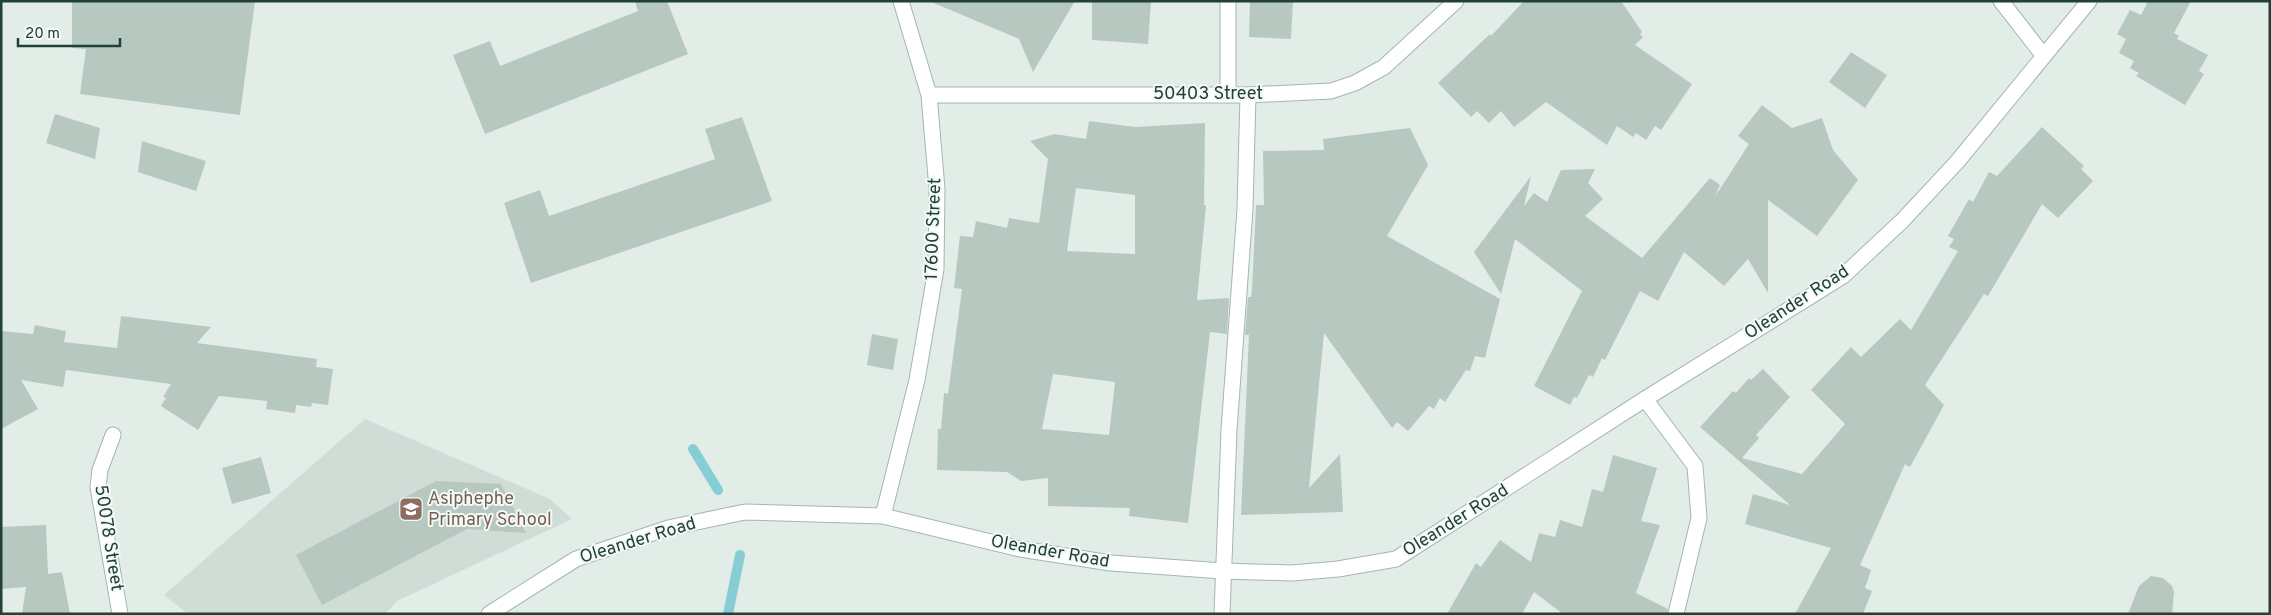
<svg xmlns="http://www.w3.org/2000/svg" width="2271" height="615" viewBox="0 0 2271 615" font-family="Overpass,sans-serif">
<rect width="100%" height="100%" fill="#e2ede8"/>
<polygon fill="#d0ddd7" points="365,419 550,499 572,519 397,601 385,614 188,614 164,595"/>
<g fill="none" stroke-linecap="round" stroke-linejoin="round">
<g stroke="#86cdd6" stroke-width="10">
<polyline points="693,449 718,490"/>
<polyline points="728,614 740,555"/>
</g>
</g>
<g fill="#b7c8c1" fill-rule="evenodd">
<polygon points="72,1 255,1 240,115 80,94 86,49 72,48"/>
<polygon points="635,1 667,1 688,54 485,134 453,55 490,41 500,66 638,11"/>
<polygon points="929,1 1075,1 1033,72 1019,39"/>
<polygon points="1092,1 1151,1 1148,44 1092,40"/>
<polygon points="1250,1 1293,1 1291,39 1249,37"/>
<polygon points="1524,1 1621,1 1642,32 1640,34 1643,37 1635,45 1692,84 1661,130 1655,126 1646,140 1636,133 1633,137 1617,126 1607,145 1546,102 1514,127 1501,111 1489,123 1477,111 1471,117 1438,83 1490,34 1491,36"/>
<polygon points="2148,1 2191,1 2174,33 2179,36 2177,39 2208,55 2199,71 2204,74 2185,105 2136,76 2139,73 2130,68 2134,61 2119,53 2126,39 2117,34 2130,10 2141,15"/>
<polygon points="1851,52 1887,75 1865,108 1829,82"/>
<polygon points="1762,105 1792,128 1822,118 1833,150 1858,180 1817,236 1768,200 1768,293 1748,259 1724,286 1684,252 1658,301 1640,291 1605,360 1602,358 1593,377 1589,375 1577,398 1574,397 1570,405 1534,386 1582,291 1515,239 1501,294 1474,252 1531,176 1524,206 1534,193 1547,202 1561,170 1595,169 1588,183 1603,199 1585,216 1642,258 1710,178 1720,185 1715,196 1720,189 1749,144 1738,136"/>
<polygon points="55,114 100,128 95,159 46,143"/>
<polygon points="742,117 772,201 531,283 504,203 540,190 549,216 715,159 705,129"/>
<path d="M1089,121L1135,127L1205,123L1204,205H1206L1197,300L1229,298L1227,334L1210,332L1188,523L1129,516L1130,508L1048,506V478L1021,481L1007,472L937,470L938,429H941L944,393L948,394L962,289L954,288L960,236L973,237L976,221L1007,228L1009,218L1039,223L1048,159L1030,141L1055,134L1086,139ZM1076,188L1135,195V254L1067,251ZM1053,374L1115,382L1109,435L1042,429Z"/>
<polygon points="2042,127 2084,166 2081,169 2093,181 2058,218 2042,204 1988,296 1984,294 1925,385 1944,405 1910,467 1905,464 1860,565 1871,570 1865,588 1872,591 1863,614 1795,614 1831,548 1745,524 1753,494 1790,505 1700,427 1733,391 1736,393 1749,378 1751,380 1763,369 1790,397 1756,435 1759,438 1742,458 1802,474 1845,424 1811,390 1851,347 1861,357 1900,319 1911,330 1958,251 1949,247 1954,239 1948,236 1969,199 1973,202 1989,172 1997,176"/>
<polygon points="1410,128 1428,165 1387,236 1500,299 1485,358 1475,356 1470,371 1466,370 1445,402 1440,398 1434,409 1429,406 1408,431 1397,422 1392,428 1324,333 1309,488 1340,454 1343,512 1241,515 1249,335 1245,335 1248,297 1251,297 1252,290 1256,205 1264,205 1263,151 1324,150 1323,139"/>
<polygon points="142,141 206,161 196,191 138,172"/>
<polygon points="121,316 211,327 197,343 317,359 316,367 333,369 328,405 312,403 311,407 296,405 295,413 266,409 267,401 219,396 198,430 161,406 166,398 163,397 171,384 66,370 63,387 21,380 38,409 1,429 1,331 33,334 35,325 66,331 64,342 117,348"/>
<polygon points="872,334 898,339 893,370 867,365"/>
<polygon points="1613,455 1657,468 1641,521 1660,525 1636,593 1668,609 1667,614 1563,614 1534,592 1522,614 1447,614 1476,563 1481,567 1500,540 1531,562 1539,533 1555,537 1560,520 1582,527 1592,489 1603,492"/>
<polygon points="261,457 271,493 232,504 222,468"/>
<polygon points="436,481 501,484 526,533 467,529 322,605 296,555"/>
<polygon points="46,525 48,574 62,572 70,614 22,614 26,587 1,589 1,527"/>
<polygon points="2151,576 2163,578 2172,586 2174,592 2172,614 2128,614 2139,586"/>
</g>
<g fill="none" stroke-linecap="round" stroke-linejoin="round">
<g stroke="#a4b6af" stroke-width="17">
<g id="street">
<polyline points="1228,1 1228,95"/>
<polyline points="2001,1 2043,55"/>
<polyline points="929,95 1248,95 1331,91 1355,83 1384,67 1456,1"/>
<polyline points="1645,399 1695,466 1699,518 1676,614"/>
<polyline points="113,435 100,470 98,487 120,614"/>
<polyline points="883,516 917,380 936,269 937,189 929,95 901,1"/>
<polyline points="489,614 576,559 668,528 745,512 883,516 1020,549 1111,563 1223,571 1292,573 1338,569 1396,559 1645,399 1843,276 1902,221 1957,162 2089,1"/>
<polyline points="1222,614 1229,430 1245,209 1248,95"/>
</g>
</g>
<use href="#street" stroke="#fff" stroke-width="15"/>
</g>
<defs>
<g id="school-square" transform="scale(1.25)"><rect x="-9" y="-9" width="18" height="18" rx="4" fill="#8d6e63" stroke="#f3faf6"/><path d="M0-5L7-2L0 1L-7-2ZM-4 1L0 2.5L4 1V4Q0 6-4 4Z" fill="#fff"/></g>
</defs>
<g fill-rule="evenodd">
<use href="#school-square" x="411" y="509"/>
</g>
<g text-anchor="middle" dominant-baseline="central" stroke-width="4" stroke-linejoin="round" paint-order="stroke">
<g font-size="18" fill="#214037" stroke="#f3faf6">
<text x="1208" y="94">50403 Street</text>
<text transform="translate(934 229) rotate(-88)">17600 Street</text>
<text transform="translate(1797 303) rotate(-33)">Oleander Road</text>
<text transform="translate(1456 521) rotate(-32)">Oleander Road</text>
<text transform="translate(108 538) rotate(81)">50078 Street</text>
<text transform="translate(638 541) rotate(-17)">Oleander Road</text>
<text transform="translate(1050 552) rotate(10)">Oleander Road</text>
</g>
<g font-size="18" fill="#785e54" stroke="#f3faf6" text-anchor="start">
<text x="428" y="499">Asiphephe<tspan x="428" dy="21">Primary School</tspan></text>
</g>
</g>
<rect width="2271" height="615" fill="none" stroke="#214037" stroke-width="5"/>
<path d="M18 38v8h102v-8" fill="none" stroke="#214037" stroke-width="2.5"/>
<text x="25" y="38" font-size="15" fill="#214037" stroke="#f3faf6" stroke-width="4" paint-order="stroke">20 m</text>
</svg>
